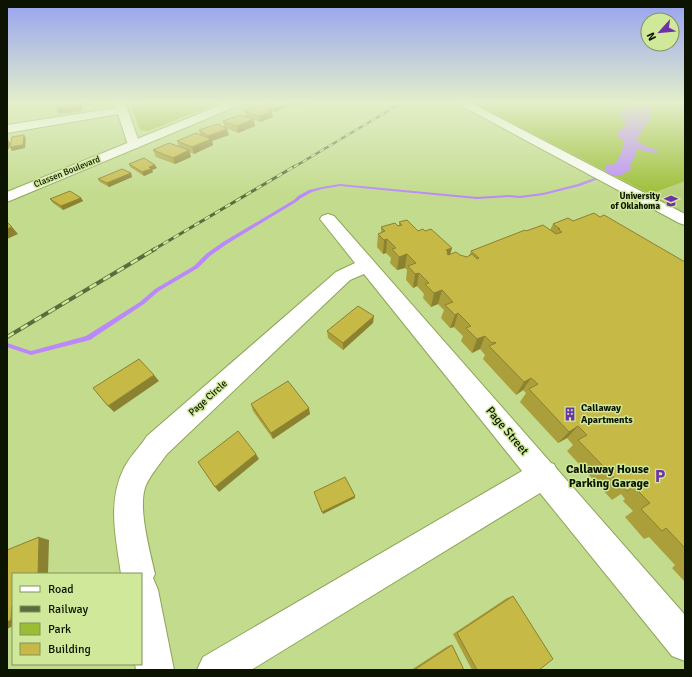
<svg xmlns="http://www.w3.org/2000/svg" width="692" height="677" viewBox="0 0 692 677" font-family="Signika,sans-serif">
<rect width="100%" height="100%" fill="#c2db8c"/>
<polygon fill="#b6cf7a" points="685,166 685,216 628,187"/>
<g fill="#9bbd33">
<polygon points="153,102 222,102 148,131 140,130 131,106"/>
<polygon points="471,102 685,102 685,181 650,194"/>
</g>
<path fill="#bb88fc" d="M633,102H685V110L664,103L652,104L649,121L641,131V134L636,139L643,145L659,151L655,153L635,149V156L630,165L631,170L624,173L621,176H612L606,173L605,165L615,164C620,157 624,148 623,140L618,137L617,133L627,124L619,115L622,111V108Z"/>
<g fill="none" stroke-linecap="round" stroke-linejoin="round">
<polygon fill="#bb88fc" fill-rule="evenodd" points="608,173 611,174 580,186 543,195 520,198 509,197 477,199 340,186 322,189 312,192 301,198 296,202 227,244 210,256 198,268 159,291 144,304 90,340 31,355 7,347 7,343 31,351 86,336 140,302 155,289 194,266 206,254 223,242 294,200 298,196 309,190 322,187 340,184 477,197 509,195 520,196 543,193 578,184"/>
<g stroke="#8ea558" stroke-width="2">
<g id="minor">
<polygon points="115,102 125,102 140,145 138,148 130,148 128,145 118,114 7,133 7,125 116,108"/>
<polygon points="455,102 469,102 685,214 685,225 679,223"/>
<path d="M328,214L334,216L551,463L554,464L556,468L685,615V661L672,656L540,493L251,670H197L203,657L522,471L364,274L350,280L167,454C160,464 151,474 146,485C137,506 150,551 155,574L153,578L158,590L174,670H136L135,664H141V574H121C116,538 107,502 124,468C130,456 140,447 147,436L336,272L355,263L320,219L322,216Z"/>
</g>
</g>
<g stroke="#8ea558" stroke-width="2">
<polygon id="major" points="228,102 243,102 242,104 7,202 7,192"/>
</g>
<use href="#minor" fill="#fff" fill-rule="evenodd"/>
<use href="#major" fill="#fff" fill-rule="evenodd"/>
<g stroke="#5c6b3d" stroke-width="2.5">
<polyline id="rail-far2" points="294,167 403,102"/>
</g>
<g stroke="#5c6b3d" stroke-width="3">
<polyline id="rail-far1" points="153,250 295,166"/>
</g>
<g stroke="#5c6b3d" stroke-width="4">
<polyline id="rail" points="7,337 155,249"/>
</g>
<use href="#rail-far2" stroke="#cfe899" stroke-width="1.5" stroke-dasharray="5" stroke-linecap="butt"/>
<use href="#rail-far1" stroke="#cfe899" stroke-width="2" stroke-dasharray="6" stroke-linecap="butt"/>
<use href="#rail" stroke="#cfe899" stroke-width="2.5" stroke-dasharray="8" stroke-linecap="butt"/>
</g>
<g fill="#ab9f3c">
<polygon points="272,102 307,102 307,103 299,107 290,105 290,106 275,112 272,111 273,117 260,122 254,120 255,126 238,133 226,128 227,129 229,135 212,141 213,145 194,154 189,152 191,157 175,164 156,157 153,150 179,146 177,141 200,134 199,130 224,127 223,121 246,117 244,111 250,109 249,106 265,108 265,105"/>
<polygon points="129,164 157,168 152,170 153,172 144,176 130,167"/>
<polygon points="131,173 132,177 109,187 100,182 98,179"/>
<polygon points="81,198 83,201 63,210 53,203 50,199"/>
<polygon points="573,221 685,262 685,582 672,568 675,565 649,537 644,539 625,517 633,511 623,501 625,499 621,494 612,500 567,451 573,445 567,438 558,443 520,402 526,393 523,390 516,395 483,359 485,355 480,349 472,353 461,341 463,336 454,327 450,328 441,318 444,310 438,304 431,307 423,298 424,294 417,286 413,288 406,280 407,270 405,268 397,270 390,263 391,258 386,253 383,254 377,247 378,234 381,233 381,227 399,225 399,222 418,231 450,254 467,257 469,256 471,251 526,231 550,230 553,224"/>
<polygon points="373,323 343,350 328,338 327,331"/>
<polygon points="251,404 310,414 273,439 253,411"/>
<polygon points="513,596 539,670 472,670 453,634 507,598"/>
<polygon points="452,645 464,670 411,670 448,646"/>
</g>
<g fill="#8b8231">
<polygon points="79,102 81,102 82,104 82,111 59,114 56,108"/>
<polygon points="303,102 307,102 307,103 299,107 298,104"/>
<polygon points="290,103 290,106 275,112 274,109"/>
<polygon points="272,111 273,117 260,122 259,116"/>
<polygon points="253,119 255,126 238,133 237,126"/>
<polygon points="227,129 229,135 212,141 213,145 194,154 192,147 209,140 208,136"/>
<polygon points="24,135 26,138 25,148 12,151 10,147"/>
<polygon points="7,138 10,143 9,149 7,149"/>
<polygon points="189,150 191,157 175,164 173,158"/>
<polygon points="155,165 157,168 152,170 153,172 144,176 142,172 149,167"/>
<polygon points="131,173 132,177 109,187 107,183"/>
<polygon points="81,198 83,201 63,210 61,206"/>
<polygon points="12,227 18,234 7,239 7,229"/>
<polygon points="387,239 386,253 383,254 384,240"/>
<polygon points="452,248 448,262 446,250"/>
<polygon points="407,254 405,268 397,270 399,257"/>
<polygon points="419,273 417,286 413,288 415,274"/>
<polygon points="442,290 438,304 431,307 434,293"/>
<polygon points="458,313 454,327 450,328 455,315"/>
<polygon points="374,316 373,323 343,350 343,343"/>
<polygon points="485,336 480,349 472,353 477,339"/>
<polygon points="154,375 159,381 114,412 108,406"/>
<polygon points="531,378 523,390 516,395 524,382"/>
<polygon points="309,408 310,414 273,439 271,433"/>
<polygon points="578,426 567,438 558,443 569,432"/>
<polygon points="256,454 259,459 219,492 215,487"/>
<polygon points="355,496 355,498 323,514 322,512"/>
<polygon points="39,537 49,540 48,574 38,574"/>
<polygon points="13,605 13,626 7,629 7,622 12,606"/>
</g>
<g fill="#c7b946" stroke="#8b8231">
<polygon points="56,102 79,102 80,105 56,108"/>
<polygon points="272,102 288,102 290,103 274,109 265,105"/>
<polygon points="291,102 303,102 298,104"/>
<polygon points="254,104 272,111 259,116 244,111 253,108 249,106"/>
<polygon points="240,115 253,119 237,126 223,121"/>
<polygon points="218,124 227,129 208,136 199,130"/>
<polygon points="196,133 211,139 192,147 177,141"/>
<polygon points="24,135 23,145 10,147 12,137"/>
<polygon points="169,143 189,150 173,158 153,150"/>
<polygon points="144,158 155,165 149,167 151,169 142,172 129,164"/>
<polygon points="122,169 131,173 107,183 98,179"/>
<polygon points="70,191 81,198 61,206 50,199"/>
<polygon points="594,213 600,217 604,215 685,262 685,548 666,528 662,531 641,509 650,503 639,492 641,490 636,485 627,491 578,440 587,435 578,426 569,432 529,389 538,384 531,378 524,382 489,346 496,343 494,342 492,343 485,336 477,339 466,328 471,326 458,313 455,315 445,305 453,302 442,290 434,293 425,284 429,283 419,273 415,274 408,266 416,263 407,254 399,257 392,249 396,248 387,239 384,240 378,234 385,231 381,227 395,223 398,226 402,225 399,222 407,220 418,231 423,229 425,231 431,229 452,248 446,250 448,252 447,253 448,255 456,252 460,255 467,257 472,254 477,259 479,258 471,251 525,230 526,231 543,225 556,234 562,232 558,229 560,229 553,224 568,218 573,221"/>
<polygon points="7,222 12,227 7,229"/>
<polygon points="358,306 374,316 343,343 327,331"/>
<polygon points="139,359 154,375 108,406 93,388"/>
<polygon points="288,381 309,408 271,433 251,404"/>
<polygon points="238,431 256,454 215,487 198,462"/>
<polygon points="345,477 355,496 322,512 314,492"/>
<polygon points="39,537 38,574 13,574 13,605 12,606 11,620 7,622 7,550"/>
<polygon points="513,596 553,659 539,670 477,670 457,633"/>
<polygon points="452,645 464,670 414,670"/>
</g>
<linearGradient id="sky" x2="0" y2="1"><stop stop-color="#96a2f0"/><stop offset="0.52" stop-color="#e4efcb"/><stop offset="1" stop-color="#e4efcb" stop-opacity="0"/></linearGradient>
<rect width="692" height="197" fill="url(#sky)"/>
<defs>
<g id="university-bare" transform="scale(1.08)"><path d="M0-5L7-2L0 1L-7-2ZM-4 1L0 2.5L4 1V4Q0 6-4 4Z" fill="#6d32a8" stroke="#cfe899" stroke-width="2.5" paint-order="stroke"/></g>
<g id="building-bare" transform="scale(1.08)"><path d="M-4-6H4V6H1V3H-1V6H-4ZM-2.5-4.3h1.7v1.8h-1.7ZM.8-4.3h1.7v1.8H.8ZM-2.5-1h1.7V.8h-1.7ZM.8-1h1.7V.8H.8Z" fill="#6d32a8" stroke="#cfe899" stroke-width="2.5" paint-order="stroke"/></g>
<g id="parking-bare" transform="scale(1.08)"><path d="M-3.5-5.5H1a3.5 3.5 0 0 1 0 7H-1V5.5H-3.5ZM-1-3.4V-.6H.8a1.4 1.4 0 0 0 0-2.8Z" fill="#6d32a8" stroke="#cfe899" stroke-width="2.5" paint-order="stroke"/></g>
</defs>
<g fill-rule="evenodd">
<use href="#university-bare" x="671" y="201"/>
<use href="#building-bare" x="570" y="414"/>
<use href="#parking-bare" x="660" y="476"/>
</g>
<g text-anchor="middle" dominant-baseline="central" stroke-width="3" stroke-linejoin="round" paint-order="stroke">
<g font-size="9" fill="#0c1300" stroke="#cfe899">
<text transform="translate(67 172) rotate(-22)">Classen Boulevard</text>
</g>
<g font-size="9" font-weight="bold" fill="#0c1300" stroke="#cfe899" text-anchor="end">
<text x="660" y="196">University<tspan x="660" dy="10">of Oklahoma</tspan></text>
</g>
<g font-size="10" fill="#0c1300" stroke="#cfe899">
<text transform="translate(208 398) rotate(-42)">Page Circle</text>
</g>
<g font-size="10" font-weight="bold" fill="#0c1300" stroke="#cfe899" text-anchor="start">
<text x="581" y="408">Callaway<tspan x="581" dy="12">Apartments</tspan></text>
</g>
<g font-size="12" fill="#0c1300" stroke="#cfe899">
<text transform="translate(507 431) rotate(50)">Page Street</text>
</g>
<g font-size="12" font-weight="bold" fill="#0c1300" stroke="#cfe899" text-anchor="end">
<text x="649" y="469">Callaway House<tspan x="649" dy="14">Parking Garage</tspan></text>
</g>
</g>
<rect width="692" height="677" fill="none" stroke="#0c1300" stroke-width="16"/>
<rect x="12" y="573" width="130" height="92" fill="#cfe899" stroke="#81935c"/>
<rect x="20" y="586" width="20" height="6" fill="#ffffff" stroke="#81935c"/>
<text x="48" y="593" font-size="12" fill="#0c1300">Road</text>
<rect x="20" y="606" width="20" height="6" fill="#5c6b3d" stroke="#81935c"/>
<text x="48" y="613" font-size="12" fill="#0c1300">Railway</text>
<rect x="20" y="623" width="20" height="12" fill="#9bbd33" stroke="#81935c"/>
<text x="48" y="633" font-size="12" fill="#0c1300">Park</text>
<rect x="20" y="643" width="20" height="12" fill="#c7b946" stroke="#81935c"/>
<text x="48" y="653" font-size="12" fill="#0c1300">Building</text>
<g transform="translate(660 32) rotate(243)"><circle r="19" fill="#cfe899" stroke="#81935c"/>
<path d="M0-3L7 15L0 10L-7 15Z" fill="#6d32a8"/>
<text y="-6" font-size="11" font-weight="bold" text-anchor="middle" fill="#0c1300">N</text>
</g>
</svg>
